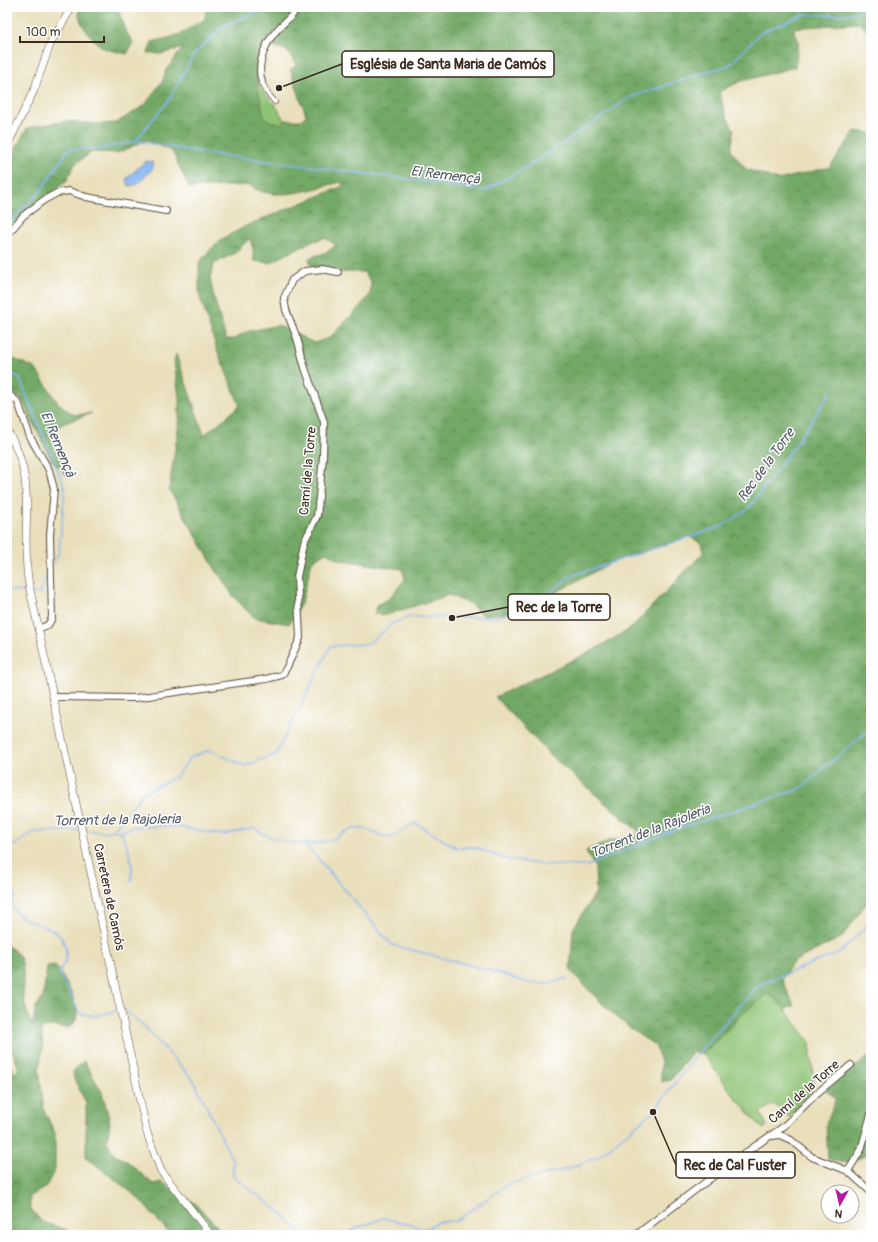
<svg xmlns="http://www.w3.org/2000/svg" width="878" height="1242" viewBox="0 0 878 1242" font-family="Pangolin,sans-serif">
<defs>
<pattern id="forest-crowns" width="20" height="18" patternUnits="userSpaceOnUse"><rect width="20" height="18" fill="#73a966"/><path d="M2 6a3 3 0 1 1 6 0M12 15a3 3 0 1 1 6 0" fill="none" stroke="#608a53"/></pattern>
<pattern id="water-ripples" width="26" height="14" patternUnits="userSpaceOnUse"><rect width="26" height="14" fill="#86b6f2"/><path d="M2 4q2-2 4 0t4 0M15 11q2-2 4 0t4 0" fill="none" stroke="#6f94c3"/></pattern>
</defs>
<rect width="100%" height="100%" fill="#fff"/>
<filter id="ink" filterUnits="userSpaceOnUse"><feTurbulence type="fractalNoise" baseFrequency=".025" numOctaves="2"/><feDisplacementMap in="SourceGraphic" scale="8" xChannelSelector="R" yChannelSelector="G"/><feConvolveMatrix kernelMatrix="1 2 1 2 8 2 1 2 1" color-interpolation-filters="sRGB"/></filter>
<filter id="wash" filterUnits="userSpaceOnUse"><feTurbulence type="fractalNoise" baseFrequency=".012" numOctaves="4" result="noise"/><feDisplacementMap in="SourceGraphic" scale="16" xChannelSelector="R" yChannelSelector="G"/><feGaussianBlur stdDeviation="0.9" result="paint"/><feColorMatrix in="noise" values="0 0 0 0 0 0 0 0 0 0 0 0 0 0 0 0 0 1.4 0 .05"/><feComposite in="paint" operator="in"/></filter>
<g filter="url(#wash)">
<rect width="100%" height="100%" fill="#e9dfbb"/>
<g fill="url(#forest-crowns)" stroke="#576a42" fill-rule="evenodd">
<path d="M79,7H117L127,33L133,42L127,54C120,52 108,51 102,47C91,38 76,22 79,7Z"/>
<path d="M206,7H871V36L860,23L793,28L799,42L795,67L739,82L719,92L726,115L734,130L731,151L746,169L778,180L830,167L855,131L871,133V904L865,905L842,937L793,962L782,979L794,1006L785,1009L776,999L746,1011L703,1054L693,1051L671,1080L661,1082V1062L655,1045C622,1026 596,998 570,970L573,929L596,892L595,868L586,851L606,842L640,833L552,757L495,697L590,652L630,629L703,553L701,543L690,537L612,562L559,591L506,613L483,615L470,604L449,595L386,615L374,614L378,604L389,599L405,579L402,569L340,560L326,552L312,561L302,602L289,624L254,618L233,596L214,567L169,489L179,422V397L174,361L176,354L204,435L240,406L217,350L199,294V262L220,240L248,225L343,186L341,182C315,188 273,204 249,185L189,188L172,151L146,140L118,153L92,152L75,164L67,180L19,223L7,238V164L27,128L66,121L97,124L116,123L145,105L163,80L166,70L183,48L160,54L148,53L152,42L178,35L205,19ZM272,47C287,48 290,52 296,66L290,69L306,115L301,120H284L282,124L264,117C260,94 252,71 263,48ZM250,238L253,250L254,261L270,263L310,242L325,238L336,245L327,252L309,258L311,266L339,272H364L371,282L370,295L354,313L329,338L314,343L278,325L246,332L234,339H226L213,294L210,278L214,264L235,253Z"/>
<polygon points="7,356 35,368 58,403 74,415 92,413 60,425 53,438 66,475 52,461 21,399 7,390"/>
<path d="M7,946C31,958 20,979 24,999C25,1008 29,1017 32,1026L36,1007L43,997L47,966L55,965C63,976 83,1009 75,1022C74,1024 70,1026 68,1028L52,1026L41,1029L43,1047L39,1069L44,1110L55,1133V1169L46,1187L30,1196V1208L42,1222L67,1230L70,1235H7V1069L13,1067V1074L19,1069L11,1048L7,1014Z"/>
<path d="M871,1055V1152C854,1162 847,1166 828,1159L826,1124L836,1098L825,1090Z"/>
<polygon points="84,1061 102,1092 110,1122 107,1142 115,1155 127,1161 153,1184 161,1182 195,1203 225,1235 171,1235 136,1196 86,1157 86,1103 74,1079 73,1071"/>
</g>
<g fill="#8fc374" stroke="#657649">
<polygon points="257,83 260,83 265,94 275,104 284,120 282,124 271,122 264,117"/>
<polygon points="767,994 776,999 785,1009 810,1042 814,1087 789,1117 774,1104 760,1112 767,1126 763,1129 735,1097 703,1054 746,1011"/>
</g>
<polygon fill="url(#water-ripples)" stroke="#607088" points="146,161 152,162 154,167 138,184 129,186 126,179"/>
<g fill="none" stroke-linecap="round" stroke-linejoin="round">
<g stroke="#86b6f2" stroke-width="1.5">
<polyline points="136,140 169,100 194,54 225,25 273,7"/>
<polyline points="7,225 39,193 69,149 99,149 136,141 213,154 415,180 485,191 535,162 631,97 731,64 760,33 804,14 843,15 871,9"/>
<polyline points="7,372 19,377 65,488 59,552 54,563"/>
<polyline points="7,590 27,592"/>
<polyline points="33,593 39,594 48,574"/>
<path d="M84,830L105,832L113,830L121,832L132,827L173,826L223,835L254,828C275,843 306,848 331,840C339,837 345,830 353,829C367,825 382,840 391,837C400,835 407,827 415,823L457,848L474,847L505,859L544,865L587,866L674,830L800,789L871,728"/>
<polyline points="113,830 143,793 176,777 191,757 210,750 245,766 276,754 331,646 368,644 392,624 409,617 498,617 545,598 568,577 723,526 749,508 799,440 831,391"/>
<polyline points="121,832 128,848 132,866 131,882"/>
<polyline points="302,844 308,847 392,945 492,971 529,983 549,984 567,978"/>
<polyline points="7,850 34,832 79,830"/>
<path d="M7,882L11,885L15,896L11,903C16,921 40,923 54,931C62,935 68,949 66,958C65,963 61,968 59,972L80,1014L95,1016L116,1011"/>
<polyline points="126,1011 146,1028 194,1081 233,1161 233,1176 286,1217 303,1235"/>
<polyline points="345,1235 357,1228 384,1218 426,1229 437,1222 456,1221 508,1184 567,1169 597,1157 653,1112 695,1057 758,985 841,952 871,921"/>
</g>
</g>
</g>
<g filter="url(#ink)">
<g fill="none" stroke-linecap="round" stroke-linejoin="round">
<g stroke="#554536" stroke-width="6">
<polyline id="pedestrian" points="262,82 268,94 275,102"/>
</g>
<g stroke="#554536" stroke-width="8">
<g id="minor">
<polyline points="299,7 307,9 326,7"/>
<path d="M262,82C256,65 265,43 277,30C282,24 288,20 293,14V7"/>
<polyline points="7,129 13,132"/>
<polyline points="7,235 23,216 44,200 57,193 69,191 86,197 166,211"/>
<polyline points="7,393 18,402 30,437 49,470 54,489 50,535 52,618 48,625 38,629"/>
<polyline points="53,697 135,698 266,679 282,675 287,667 300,638 297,577 304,542 317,516 323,457 324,422 305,368 297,338 286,310 284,298 292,280 305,271 322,269 338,272"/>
<polyline points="771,1136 780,1135 791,1140 812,1157 848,1171 871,1192"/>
<polyline points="848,1171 861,1150 871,1114"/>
<polyline points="636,1235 732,1162 783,1127 816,1094 851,1065"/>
</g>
</g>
<g stroke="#554536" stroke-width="8">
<g id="tertiary">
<polyline points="7,146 34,90 51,42 72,7"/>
<path d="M7,431C40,480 19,531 29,585L147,1133L161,1171L211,1235"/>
</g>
</g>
<use href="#pedestrian" stroke="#fff" stroke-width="4.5"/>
<use href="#minor" stroke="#fff" stroke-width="6"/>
<use href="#tertiary" stroke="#fff" stroke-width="7"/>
</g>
</g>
<g text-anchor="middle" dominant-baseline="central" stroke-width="3" stroke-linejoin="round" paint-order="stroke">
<g font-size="13" fill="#3b2a1e" stroke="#fff">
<text transform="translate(308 471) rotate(-85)">Camí de la Torre</text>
<text transform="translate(109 897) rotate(78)">Carretera de Camós</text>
<text transform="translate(804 1092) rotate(-41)">Camí de la Torre</text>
</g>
<g font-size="14" font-style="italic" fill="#555b68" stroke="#fff">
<text transform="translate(445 175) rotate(7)">El Remençà</text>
<text transform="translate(58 444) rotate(68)">El Remençà</text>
<text transform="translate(766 465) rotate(-54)">Rec de la Torre</text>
<text transform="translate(117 820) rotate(-1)">Torrent de la Rajoleria</text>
<text transform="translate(650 831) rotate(-21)">Torrent de la Rajoleria</text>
</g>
</g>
<path fill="none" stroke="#3b2a1e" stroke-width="1.5" d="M279 88L342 64M452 618L508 607M653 1112L676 1165"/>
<g fill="#3b2a1e" stroke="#fff" stroke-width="1.5">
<circle cx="279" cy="88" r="4"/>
<circle cx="452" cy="618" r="4"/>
<circle cx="653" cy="1112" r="4"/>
</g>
<g fill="#fff" stroke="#3b2a1e" stroke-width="1.5">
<rect x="342" y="51" width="212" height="26" rx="4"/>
<rect x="508" y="594" width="102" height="26" rx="4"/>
<rect x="676" y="1152" width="119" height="26" rx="4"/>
</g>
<g font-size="14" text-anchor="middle" font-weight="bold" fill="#3b2a1e">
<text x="448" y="69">Església de Santa Maria de Camós</text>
<text x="559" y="612">Rec de la Torre</text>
<text x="735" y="1170">Rec de Cal Fuster</text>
</g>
<rect width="878" height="1242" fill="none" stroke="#fff" stroke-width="24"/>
<g transform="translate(840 1204) rotate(188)"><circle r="19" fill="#ffffff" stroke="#b1aaa5"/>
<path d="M0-3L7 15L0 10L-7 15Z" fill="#b5179e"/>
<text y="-6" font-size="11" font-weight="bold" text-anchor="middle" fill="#3b2a1e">N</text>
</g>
<path d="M20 36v6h84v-6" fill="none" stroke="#3b2a1e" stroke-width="2"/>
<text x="26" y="36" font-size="12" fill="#3b2a1e" stroke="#ffffff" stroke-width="3" paint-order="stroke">100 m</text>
</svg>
